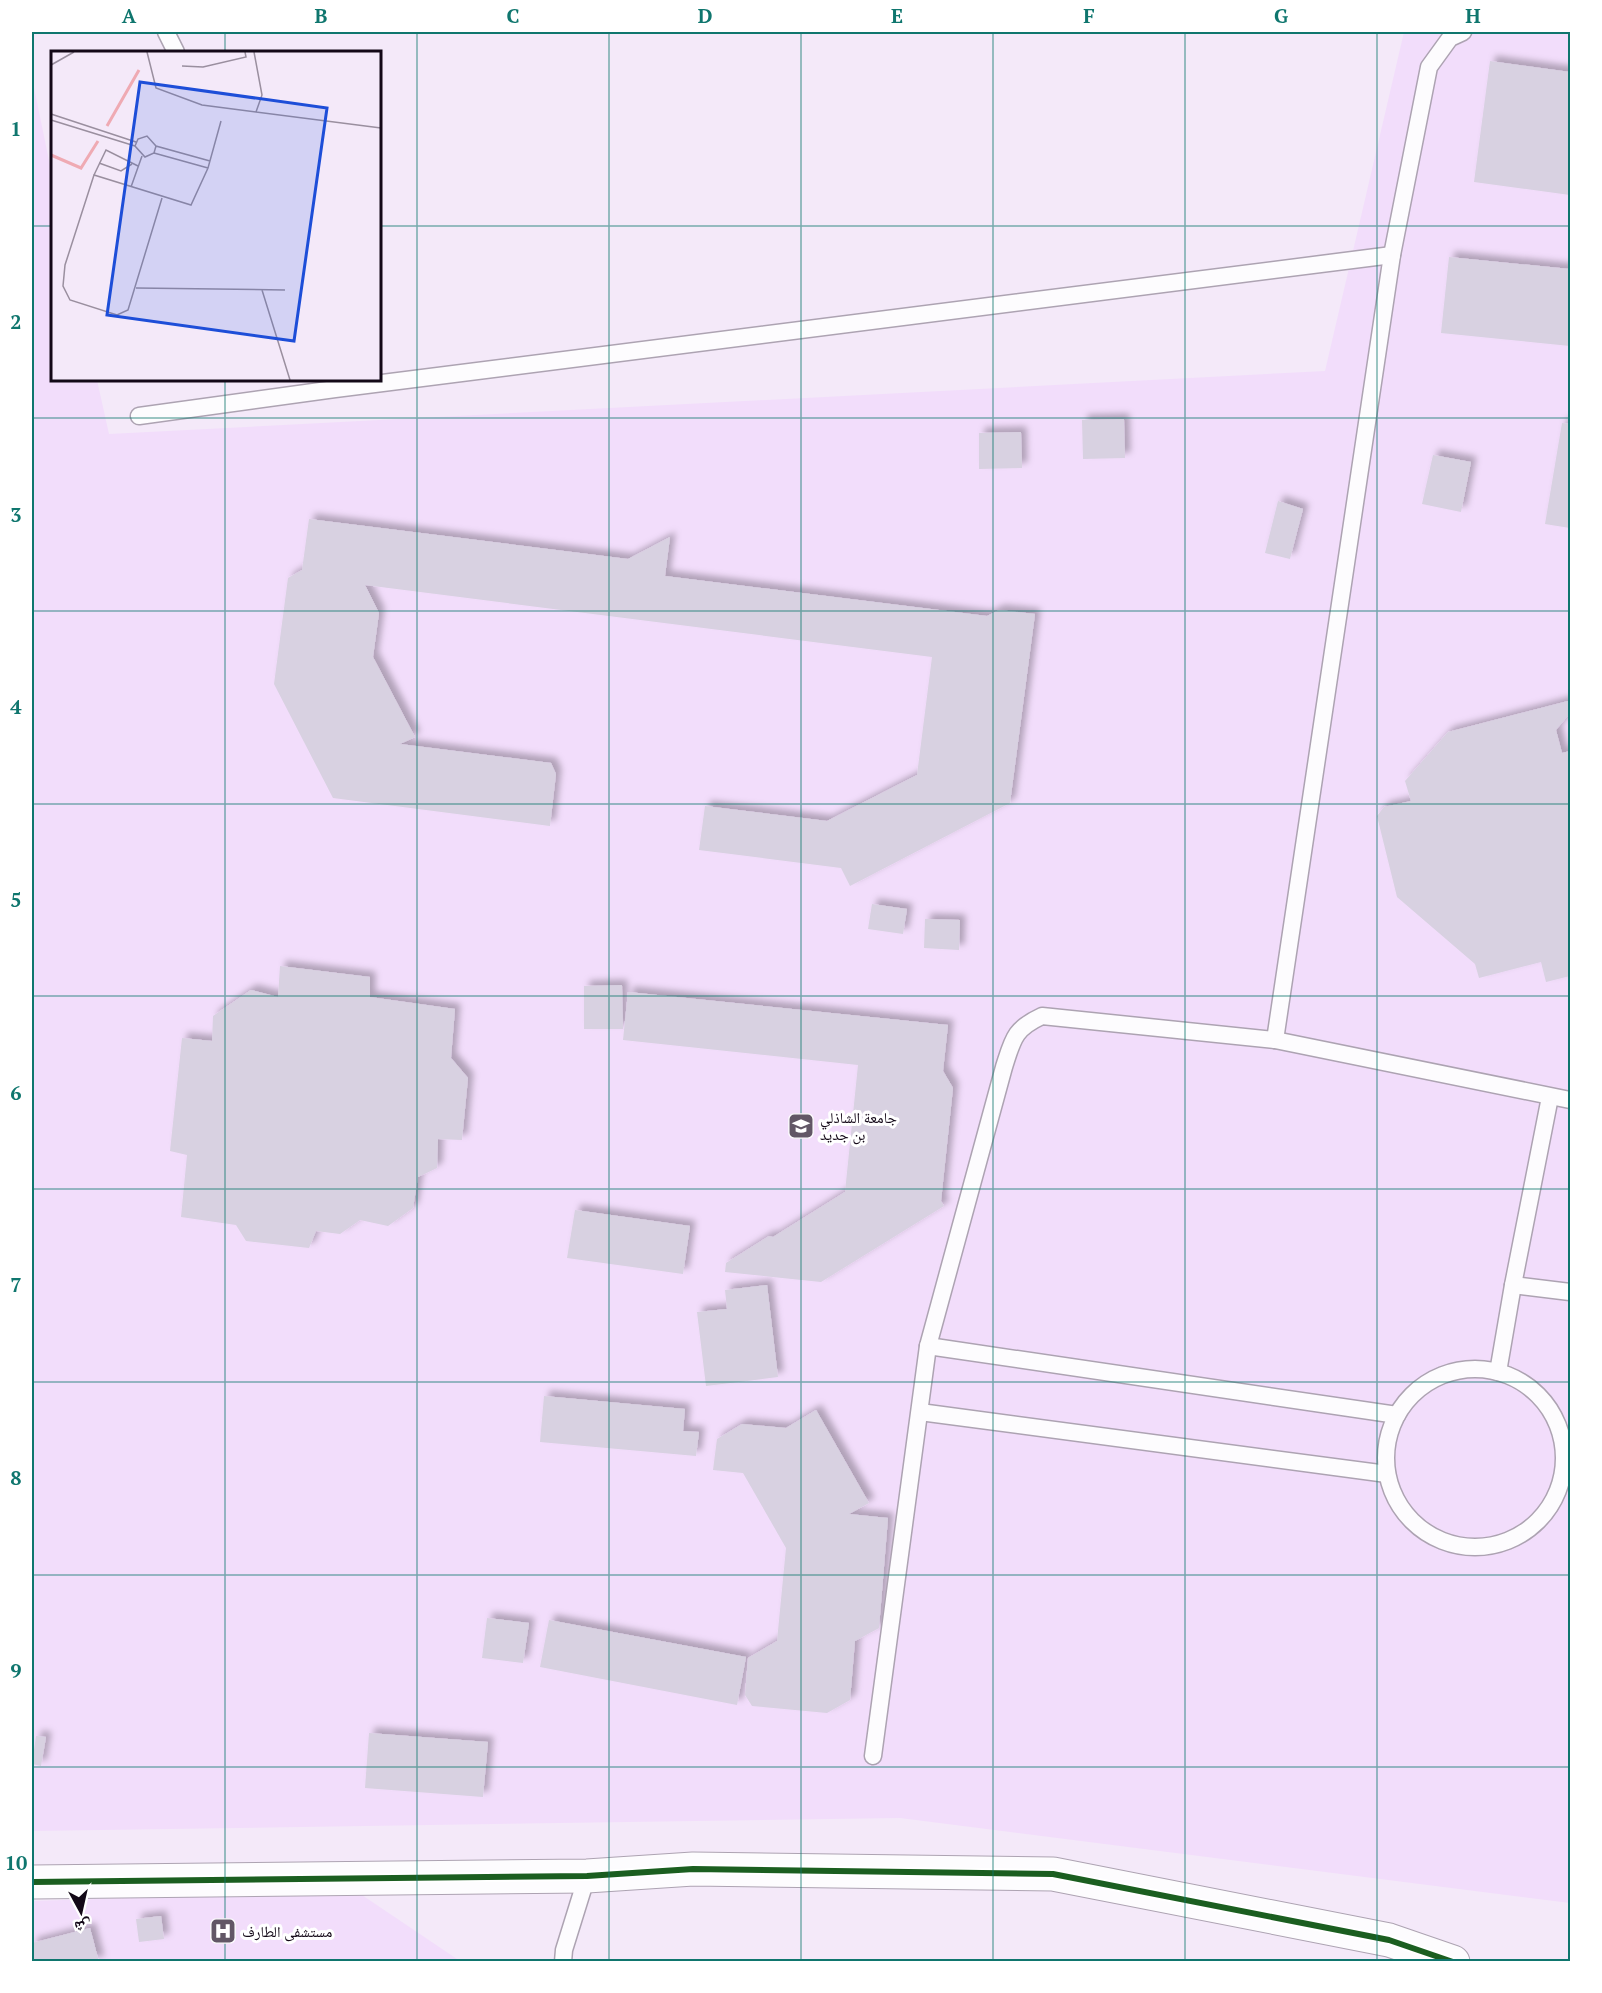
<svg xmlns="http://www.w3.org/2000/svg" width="1602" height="1993" viewBox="0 0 1602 1993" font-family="'PT Serif','Noto Naskh Arabic',serif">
<defs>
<filter id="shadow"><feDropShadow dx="5.5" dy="-5.5" stdDeviation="3" flood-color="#0004"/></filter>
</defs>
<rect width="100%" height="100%" fill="#f4e9f9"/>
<g fill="#f2ddfb">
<polygon points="1404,32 1570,32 1570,1903 900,1818 32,1831 32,78 52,175 52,380 97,380 109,434 1325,371"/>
<polygon points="356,1891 460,1961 32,1961 32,1901"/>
</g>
<g fill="#d8d1e1" filter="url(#shadow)">
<polygon points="1490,61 1570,72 1570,195 1474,182"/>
<polygon points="1449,257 1570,269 1570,346 1441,333"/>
<polygon points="1124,419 1125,458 1083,459 1082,420"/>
<polygon points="1562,423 1570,424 1570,528 1545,524"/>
<polygon points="1021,432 1022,468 979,469 979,433"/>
<polygon points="1433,455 1471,462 1461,512 1422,504"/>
<polygon points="1278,501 1303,509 1290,559 1265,553"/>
<polygon points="309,519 628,559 670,537 665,576 987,616 999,610 1035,614 1010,803 850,886 841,868 699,850 705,806 827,821 917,775 932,657 365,585 379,613 373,657 415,737 400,744 551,763 556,774 550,826 333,798 274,684 288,578 302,570"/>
<polygon points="1568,701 1570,713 1556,730 1562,753 1570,751 1570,976 1546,982 1541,962 1479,978 1475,964 1397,897 1377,816 1384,807 1411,801 1405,781 1448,732"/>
<polygon points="872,904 907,909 903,934 868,929"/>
<polygon points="925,919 960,920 959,950 924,948"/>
<polygon points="280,966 370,977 370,997 455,1009 451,1058 468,1078 462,1140 438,1139 437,1168 418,1177 413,1208 388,1226 360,1220 340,1234 316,1231 309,1248 246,1241 236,1225 181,1217 187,1155 170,1151 182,1038 212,1041 213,1016 251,990 278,997"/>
<polygon points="622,985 623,1029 584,1029 584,986"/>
<polygon points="628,992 948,1025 943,1071 953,1088 941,1201 944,1206 821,1282 725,1272 726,1263 769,1236 773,1237 845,1192 858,1065 623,1040"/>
<polygon points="575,1210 690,1226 683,1274 567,1258"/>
<polygon points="767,1285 778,1377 706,1386 697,1312 727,1309 725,1290"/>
<polygon points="544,1396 685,1409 683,1431 699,1432 696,1456 540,1442"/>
<polygon points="816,1410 869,1503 849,1514 888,1518 879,1628 855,1641 850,1700 827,1713 752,1706 745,1695 748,1658 777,1641 786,1548 743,1473 713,1470 717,1439 742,1424 786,1428"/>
<polygon points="487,1618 529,1623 523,1663 482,1658"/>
<polygon points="549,1620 746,1657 737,1705 540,1667"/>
<polygon points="369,1733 488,1742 483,1797 365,1788"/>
<polygon points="36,1736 46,1737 41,1766 32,1764"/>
<polygon points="161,1916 164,1939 139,1942 136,1919"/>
<polygon points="90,1928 99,1962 32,1962 32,1943"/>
</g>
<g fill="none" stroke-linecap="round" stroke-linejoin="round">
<g stroke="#ada3b2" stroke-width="19">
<g id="service">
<polyline points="166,32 176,52"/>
<polyline points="139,416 335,389 1392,255"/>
<polyline points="1275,1040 1392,255 1429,67 1450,38 1463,32"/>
<polyline points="1513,1285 1570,1292"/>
<polyline points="928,1346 1397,1415"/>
<circle cx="1475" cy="1458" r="89"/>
<polyline points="1498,1372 1513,1285 1550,1097"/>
<polyline points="920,1412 1387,1474"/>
<path d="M873,1756L928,1346L1004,1067C1013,1039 1014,1029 1042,1016L1275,1040L1570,1100"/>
<polyline points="563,1962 564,1950 587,1876"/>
</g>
</g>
<g stroke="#ada3b2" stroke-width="35">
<polyline id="minor" points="32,1882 587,1876 693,1869 1053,1874 1389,1940 1453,1962"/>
</g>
<use href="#service" stroke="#fdfcfe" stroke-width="16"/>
<use href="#minor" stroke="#fdfcfe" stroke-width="33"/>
<g stroke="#fff" stroke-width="10">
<polyline id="cycleway" points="32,1882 587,1876 693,1869 1053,1874 1389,1940 1453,1962"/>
</g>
<use href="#cycleway" stroke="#1b5e20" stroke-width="6"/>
</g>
<path fill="none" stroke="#0f766e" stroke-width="1.5" stroke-opacity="0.55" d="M225,32V52M417,32V1962M609,32V1962M801,32V1962M993,32V1962M1185,32V1962M1377,32V1962M32,226H52M380,226H1570M225,380V1962M32,418H1570M32,611H1570M32,804H1570M32,996H1570M32,1189H1570M32,1382H1570M32,1575H1570M32,1767H1570"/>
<defs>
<g id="university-square" transform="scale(1.35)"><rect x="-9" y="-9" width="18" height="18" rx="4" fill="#625766" stroke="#fff"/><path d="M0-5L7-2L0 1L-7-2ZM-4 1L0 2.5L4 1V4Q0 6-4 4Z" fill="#fff"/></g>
<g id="hospital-square" transform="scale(1.35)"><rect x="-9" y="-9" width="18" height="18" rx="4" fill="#625766" stroke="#fff"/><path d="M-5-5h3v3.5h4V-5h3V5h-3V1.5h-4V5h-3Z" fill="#fff"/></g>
</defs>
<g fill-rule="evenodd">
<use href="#university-square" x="801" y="1126"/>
<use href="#hospital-square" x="223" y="1931"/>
</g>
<g text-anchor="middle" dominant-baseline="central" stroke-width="6" stroke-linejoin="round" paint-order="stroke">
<g font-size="15" fill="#130817" stroke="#fff" text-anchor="start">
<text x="820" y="1117">جامعة الشاذلي<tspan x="820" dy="17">بن جديد</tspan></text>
<text x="242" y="1931">مستشفى الطارف</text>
</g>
</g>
<g transform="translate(51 51)">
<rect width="330" height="330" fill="#f4e9f9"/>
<path fill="none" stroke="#efaab3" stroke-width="3" d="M56,75L88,19M0,104L30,117L47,90"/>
<path fill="none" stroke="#9a8f9f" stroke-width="1.5" d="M96,1L105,37L151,54L330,77M203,1L211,44L205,61M0,14L23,1M131,15L152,16L195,6L194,1M0,63L85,91M0,69L84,95M105,95L103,102L94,106L84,95L87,88L96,85L105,95L159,110M103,102L157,117M48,112L70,120L81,113M43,124L55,99L87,115M80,136L91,105M111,147L77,259L66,264L19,249L12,235L14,214L43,124L140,154L157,117L170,70M85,237L234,239M211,239L239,329"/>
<path fill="#1d4ed8" fill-opacity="0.15" stroke="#1d4ed8" stroke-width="3" d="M89,31L276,57L243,290L56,264Z"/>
<rect width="330" height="330" fill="none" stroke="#130817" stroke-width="3"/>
</g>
<rect width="1602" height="1993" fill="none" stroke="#ffffff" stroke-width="66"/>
<g transform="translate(81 1912) rotate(172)" stroke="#ffffff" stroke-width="4.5" paint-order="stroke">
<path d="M0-4.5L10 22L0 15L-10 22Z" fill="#130817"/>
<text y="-9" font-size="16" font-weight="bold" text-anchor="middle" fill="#130817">ش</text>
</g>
<rect x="33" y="33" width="1536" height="1927" fill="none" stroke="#0f766e" stroke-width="2"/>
<g font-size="20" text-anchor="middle" font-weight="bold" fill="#0f766e">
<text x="129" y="23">A</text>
<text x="321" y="23">B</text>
<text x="513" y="23">C</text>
<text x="705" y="23">D</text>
<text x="897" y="23">E</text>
<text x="1089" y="23">F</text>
<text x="1281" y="23">G</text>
<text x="1473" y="23">H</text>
<text x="16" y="136">1</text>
<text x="16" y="329">2</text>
<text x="16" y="522">3</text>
<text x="16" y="714">4</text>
<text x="16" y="907">5</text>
<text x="16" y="1100">6</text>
<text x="16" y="1292">7</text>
<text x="16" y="1485">8</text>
<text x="16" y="1678">9</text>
<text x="16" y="1870">10</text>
</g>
</svg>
